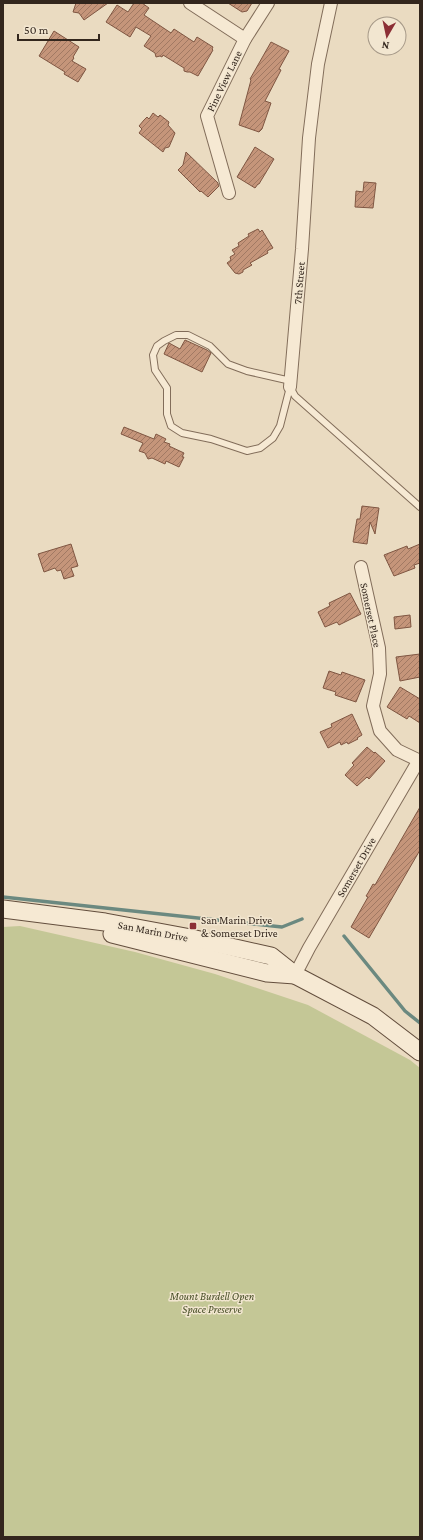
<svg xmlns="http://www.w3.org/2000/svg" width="423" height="1540" viewBox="0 0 423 1540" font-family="'Crimson Pro',serif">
<defs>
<pattern id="building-hatch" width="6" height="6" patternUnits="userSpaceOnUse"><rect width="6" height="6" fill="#c5957a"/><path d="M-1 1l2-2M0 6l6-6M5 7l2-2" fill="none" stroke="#a17963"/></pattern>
</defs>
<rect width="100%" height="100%" fill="#eadbc1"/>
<polygon fill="#c4c796" points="20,926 135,952 215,974 308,1005 410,1060 420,1068 420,1537 3,1537 3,927"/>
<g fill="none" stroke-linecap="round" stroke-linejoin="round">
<g stroke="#6b8980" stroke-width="3.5">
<polyline points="3,897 282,927 302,919"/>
<polyline points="344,936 405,1011 420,1023"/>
</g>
</g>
<g fill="url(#building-hatch)" stroke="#7f5642">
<polygon points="76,3 108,3 84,20 79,13 73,12"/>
<polygon points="134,3 142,3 149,8 144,15 171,33 174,29 194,42 197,37 213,47 212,49 213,50 198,76 190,72 187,72 184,71 184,68 163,55 162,57 160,56 156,57 155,53 144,46 151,36 136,27 130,37 106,22 117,5 128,12"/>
<polygon points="228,3 252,3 247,11 242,12"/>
<polygon points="54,31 79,47 73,57 74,58 72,61 86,69 78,82 64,74 65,72 39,56"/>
<polygon points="271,42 289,51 279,69 281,70 279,74 265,101 271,103 262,129 259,132 239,125 251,80 250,79"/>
<polygon points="153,113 158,117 160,115 169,122 168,125 175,133 169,147 165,148 163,152 139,133 142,129 139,126 144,120 147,117 149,119"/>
<polygon points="255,147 274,159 259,184 258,184 255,188 237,177"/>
<polygon points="186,152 218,183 218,184 219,186 208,197 201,191 200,192 178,170 183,165"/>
<polygon points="364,182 376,183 373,208 355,207 356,191 363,192"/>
<polygon points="258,229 260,232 262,230 273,248 267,251 268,253 250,263 252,265 243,270 243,272 239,274 235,273 227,263 231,260 230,257 235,254 232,250 239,246 238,243 249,236 248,234"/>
<polygon points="185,340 207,350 211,353 202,372 164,354 169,343 180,349"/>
<polygon points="124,427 154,439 156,434 166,439 164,442 170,444 169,446 184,453 182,457 184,457 179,467 166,461 165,464 152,458 148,459 145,453 139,451 143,443 121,434"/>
<polygon points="362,506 379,508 375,534 370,522 367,544 353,542 357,519 360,519"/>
<polygon points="71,544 78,566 71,568 74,576 64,579 61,570 57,571 55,568 44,572 38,554"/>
<polygon points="420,544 420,563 414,565 415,568 394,576 384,555 407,546 408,549"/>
<polygon points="350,593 361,614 339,625 337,622 325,627 318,612 330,606 329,603"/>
<polygon points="410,615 411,627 395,629 394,617"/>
<polygon points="420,654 420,677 400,681 396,657"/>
<polygon points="329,671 341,675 342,672 365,680 356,702 335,695 336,692 323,688"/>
<polygon points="400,687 420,699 420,723 409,716 407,719 387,707"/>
<polygon points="352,714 362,735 357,738 358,739 348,744 347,742 341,745 340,742 328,748 320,732 332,727 331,724"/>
<polygon points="367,747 374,753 375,752 385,761 369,779 367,777 357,786 345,775 354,765 352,763"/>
<polygon points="420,807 420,850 369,938 351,927 368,897 366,896 368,893 373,884 375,885"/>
</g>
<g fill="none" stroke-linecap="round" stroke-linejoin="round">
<g stroke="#826d5a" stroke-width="8">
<g id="lane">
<polyline points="290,387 280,426 273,438 260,448 247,451 211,439 182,433 171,426 167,414 167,388 155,370 153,355 157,346 164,341 176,335 188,335 210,346 228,364 247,371 291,381"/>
<polyline points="290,387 295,396 420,507"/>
</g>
</g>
<g stroke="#826d5a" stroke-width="14">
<g id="street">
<polyline points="190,3 245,39"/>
<polyline points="229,193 207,116 245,39 268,3"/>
<polyline points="290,387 302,249 309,138 318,64 331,3"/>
<polyline points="361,567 379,648 380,674 373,706 380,731 397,750 420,761"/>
<polyline points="295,975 309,948 419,760"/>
</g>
</g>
<g stroke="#634e3d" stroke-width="19">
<g id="secondary">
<polyline points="3,909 105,922 191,938 271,956 295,975 373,1016 420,1052"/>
<polyline points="112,934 267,973 295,975"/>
</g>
</g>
<use href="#lane" stroke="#f6e9d3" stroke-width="6"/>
<use href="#street" stroke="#f6e9d3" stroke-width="12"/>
<use href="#secondary" stroke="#f6e9d3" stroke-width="17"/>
</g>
<rect fill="#8c2f35" stroke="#f2e6d0" stroke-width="1.5" x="189" y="922" width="8" height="8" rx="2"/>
<g text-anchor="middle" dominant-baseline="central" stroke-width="3" stroke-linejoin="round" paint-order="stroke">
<g font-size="11" fill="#33261d" stroke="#f2e6d0">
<text transform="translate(224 81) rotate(-64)">Pine View Lane</text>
<text transform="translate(299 283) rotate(-85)">7th Street</text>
<text transform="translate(371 615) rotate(78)">Somerset Place</text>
<text transform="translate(356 867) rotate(-60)">Somerset Drive</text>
<text transform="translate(153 931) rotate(11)">San Marin Drive</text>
</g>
<g font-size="11" fill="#33261d" stroke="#f2e6d0" text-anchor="start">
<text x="201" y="920">San Marin Drive<tspan x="201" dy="13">&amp; Somerset Drive</tspan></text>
</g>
<g font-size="11" font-style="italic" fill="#464d25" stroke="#f2e6d0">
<text x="212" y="1296">Mount Burdell Open<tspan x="212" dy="13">Space Preserve</tspan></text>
</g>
</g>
<rect width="423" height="1540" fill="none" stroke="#33261d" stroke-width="8"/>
<g transform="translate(387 36) rotate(189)"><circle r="19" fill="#f2e6d0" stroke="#a69988"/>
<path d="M0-3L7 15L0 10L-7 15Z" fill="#8c2f35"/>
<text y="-6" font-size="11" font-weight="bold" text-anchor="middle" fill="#33261d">N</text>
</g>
<path d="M18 34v6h81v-6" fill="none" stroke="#33261d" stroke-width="2"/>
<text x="24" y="34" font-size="12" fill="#33261d" stroke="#f2e6d0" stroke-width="3" paint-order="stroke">50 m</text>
</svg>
